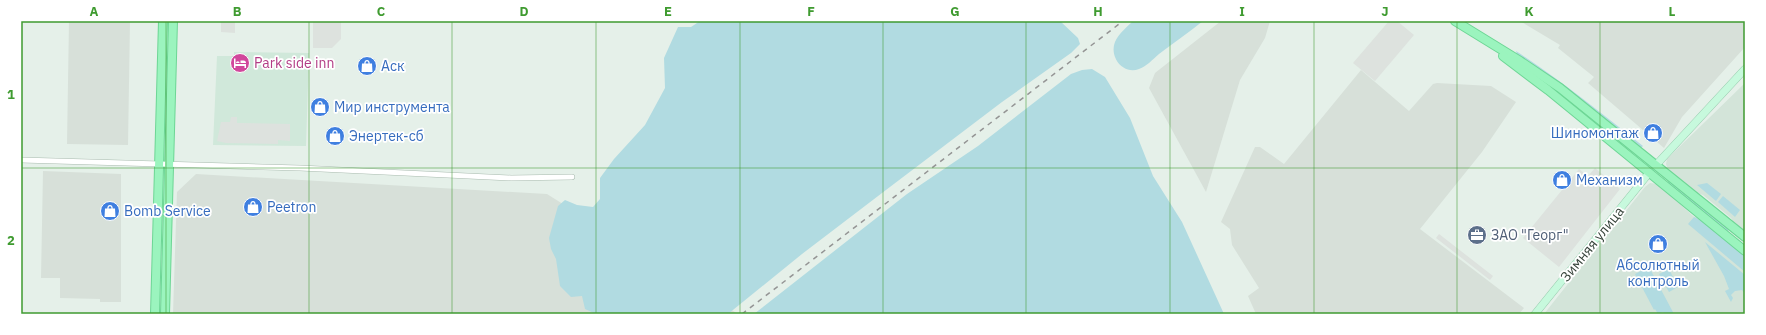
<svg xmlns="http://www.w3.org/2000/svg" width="1766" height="335" viewBox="0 0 1766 335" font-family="'IBM Plex Sans',sans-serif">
<rect width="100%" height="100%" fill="#e5f0e9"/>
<g fill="#d3e4d9">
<polygon points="1745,83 1745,234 1736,226 1731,218 1703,195 1694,192 1668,170 1666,164 1667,159 1671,155"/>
<polygon points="1650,183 1658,184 1693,216 1704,221 1745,254 1745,314 1544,314 1645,187"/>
</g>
<g fill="#d7e0d9">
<polygon points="69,21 130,21 128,145 67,144"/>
<polygon points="1221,21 1270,21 1265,38 1240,80 1206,192 1149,88 1155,73"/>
<polygon points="1520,21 1745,21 1745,47 1682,117 1664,148 1588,83 1594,77 1558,48 1560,45"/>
<polygon points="1361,70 1409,111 1433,84 1437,83 1491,86 1516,102 1482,152 1420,229 1524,308 1519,314 1256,314 1248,296 1259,288 1232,245 1230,229 1221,222 1255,147 1260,147 1284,164"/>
<polygon points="43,171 121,174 121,302 100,302 100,299 60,298 60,278 41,278"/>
<polygon points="196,174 547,194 738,314 173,314 177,192"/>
</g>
<polygon fill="#d0e8da" points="234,52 309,53 306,146 213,145 217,56 234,56"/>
<g fill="#b1dbe1">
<polygon points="700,21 1060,21 1078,38 1080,44 1071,53 1002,102 882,193 802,254 728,314 596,314 585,309 582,296 571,297 560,286 556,259 551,249 549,238 558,206 565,200 577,205 593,207 600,199 600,178 614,159 645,125 665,88 664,58 678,27 691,27"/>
<path d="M1133,21H1203C1188,33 1173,43 1159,54C1152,60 1147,66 1139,69C1123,75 1109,57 1115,42C1119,33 1127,27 1133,21Z"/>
<path d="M1516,51C1560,80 1601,113 1643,146L1641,148L1574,94L1517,54Z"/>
<polygon points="1092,69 1105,77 1130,118 1153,176 1182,222 1224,314 754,314 907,194 978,146 1071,74 1082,70"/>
<polygon points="1669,180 1729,229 1728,232 1667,183"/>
<polygon points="1707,183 1721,194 1716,201 1697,185"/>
<polygon points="1723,196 1740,210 1735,217 1718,202"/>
<polygon points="1694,217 1704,222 1745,255 1745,272 1688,224"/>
<polygon points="1705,242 1745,275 1745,294 1742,290 1735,291 1731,295 1733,298 1731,302 1725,291 1729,289 1724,276"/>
<polygon points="1649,267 1674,314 1665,314 1663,312 1658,314 1655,309 1654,310 1635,274"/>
<polygon points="1669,269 1678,287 1669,292 1659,274"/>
</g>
<g fill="#dde2de">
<polygon points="221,21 235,21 235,33 221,32"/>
<polygon points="313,21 341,21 341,39 332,48 313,48"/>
<polygon points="1389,21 1397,21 1414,35 1375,81 1353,63"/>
<polygon points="231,117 237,117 237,123 241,123 290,124 290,141 278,140 278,144 226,143 217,141 221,122 230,122"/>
<polygon points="1595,168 1620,189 1559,267 1523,238 1579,169 1588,176"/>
<polygon points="1439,234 1493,276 1490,280 1436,238"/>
</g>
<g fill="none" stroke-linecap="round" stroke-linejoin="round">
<g stroke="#a9bbaf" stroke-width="6">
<polyline id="street" points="21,160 300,168 511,178 572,177"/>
</g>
<g stroke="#98ccae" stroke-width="8">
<g id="secondary">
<polyline points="1656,165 1745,69"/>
<polyline points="1535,314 1649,173"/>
</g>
</g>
<g stroke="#6dd695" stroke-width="10">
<g id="primary">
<polyline points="1455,21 1520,61 1560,88 1745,237"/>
<polyline points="1503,56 1548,90 1745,251"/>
<polyline points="155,314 163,21"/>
<polyline points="165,314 173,21"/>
</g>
</g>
<use href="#street" stroke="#fff" stroke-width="5"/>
<use href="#secondary" stroke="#c7f9dd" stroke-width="7"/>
<use href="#primary" stroke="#9bf4be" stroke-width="8"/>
<polyline stroke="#949494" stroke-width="1.5" stroke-dasharray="5 5" stroke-linecap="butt" points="742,314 1123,21"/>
</g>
<path fill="none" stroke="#3f9b30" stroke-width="1" stroke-opacity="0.55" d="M166,21V314M309,21V314M452,21V314M596,21V314M740,21V314M883,21V314M1026,21V314M1170,21V314M1314,21V314M1457,21V314M1600,21V314M21,168H1745"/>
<defs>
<g id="hotel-disc" transform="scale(1)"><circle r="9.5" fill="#d1479c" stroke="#fff"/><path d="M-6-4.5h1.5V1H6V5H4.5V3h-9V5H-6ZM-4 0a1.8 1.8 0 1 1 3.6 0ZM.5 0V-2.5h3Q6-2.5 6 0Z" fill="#fff"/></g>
<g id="shop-disc" transform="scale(1)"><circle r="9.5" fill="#3f7fe0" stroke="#fff"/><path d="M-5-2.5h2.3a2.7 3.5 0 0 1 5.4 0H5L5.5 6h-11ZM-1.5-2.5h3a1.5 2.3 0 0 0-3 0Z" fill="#fff"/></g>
<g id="office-disc" transform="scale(1)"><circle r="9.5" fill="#5c6f8a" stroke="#fff"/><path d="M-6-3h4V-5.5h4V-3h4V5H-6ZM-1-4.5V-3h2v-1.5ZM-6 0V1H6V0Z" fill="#fff"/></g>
</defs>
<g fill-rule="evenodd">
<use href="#hotel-disc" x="240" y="63"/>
<use href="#shop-disc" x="367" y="66"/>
<use href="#shop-disc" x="320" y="107"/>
<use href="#shop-disc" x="1653" y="133"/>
<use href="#shop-disc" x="335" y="136"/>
<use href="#shop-disc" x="1562" y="180"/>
<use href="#shop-disc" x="253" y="207"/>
<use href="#shop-disc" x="110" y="211"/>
<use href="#office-disc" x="1477" y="235"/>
<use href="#shop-disc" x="1658" y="244"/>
</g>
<g text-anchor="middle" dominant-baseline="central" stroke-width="3.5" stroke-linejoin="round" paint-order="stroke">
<g font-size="14" fill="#b23c85" stroke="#fff" text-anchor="start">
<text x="254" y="63">Park side inn</text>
</g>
<g font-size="14" fill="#366cbe" stroke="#fff" text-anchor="start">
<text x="381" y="66">Аск</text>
<text x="334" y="107">Мир инструмента</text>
<text x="1639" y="133" text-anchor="end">Шиномонтаж</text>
<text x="349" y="136">Энертек-сб</text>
<text x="1576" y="180">Механизм</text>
<text x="267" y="207">Peetron</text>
<text x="124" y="211">Bomb Service</text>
<text x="1658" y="265" text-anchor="middle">Абсолютный<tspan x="1658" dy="16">контроль</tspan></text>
</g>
<g font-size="14" fill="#4e5e75" stroke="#fff" text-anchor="start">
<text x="1491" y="235">ЗАО "Георг"</text>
</g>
<g font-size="14" fill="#354239" stroke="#fff">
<text transform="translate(1592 244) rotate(-51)">Зимняя улица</text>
</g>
</g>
<rect width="1766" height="335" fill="none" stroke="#ffffff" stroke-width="44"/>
<rect x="22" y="22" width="1722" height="291" fill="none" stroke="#3f9b30" stroke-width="1.5"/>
<g font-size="13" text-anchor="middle" font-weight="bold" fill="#3f9b30">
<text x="94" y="16">A</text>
<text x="237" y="16">B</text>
<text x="381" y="16">C</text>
<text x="524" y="16">D</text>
<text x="668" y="16">E</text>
<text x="811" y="16">F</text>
<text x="955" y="16">G</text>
<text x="1098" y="16">H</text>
<text x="1242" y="16">I</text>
<text x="1385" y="16">J</text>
<text x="1529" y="16">K</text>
<text x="1672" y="16">L</text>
<text x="11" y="99">1</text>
<text x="11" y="245">2</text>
</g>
</svg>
